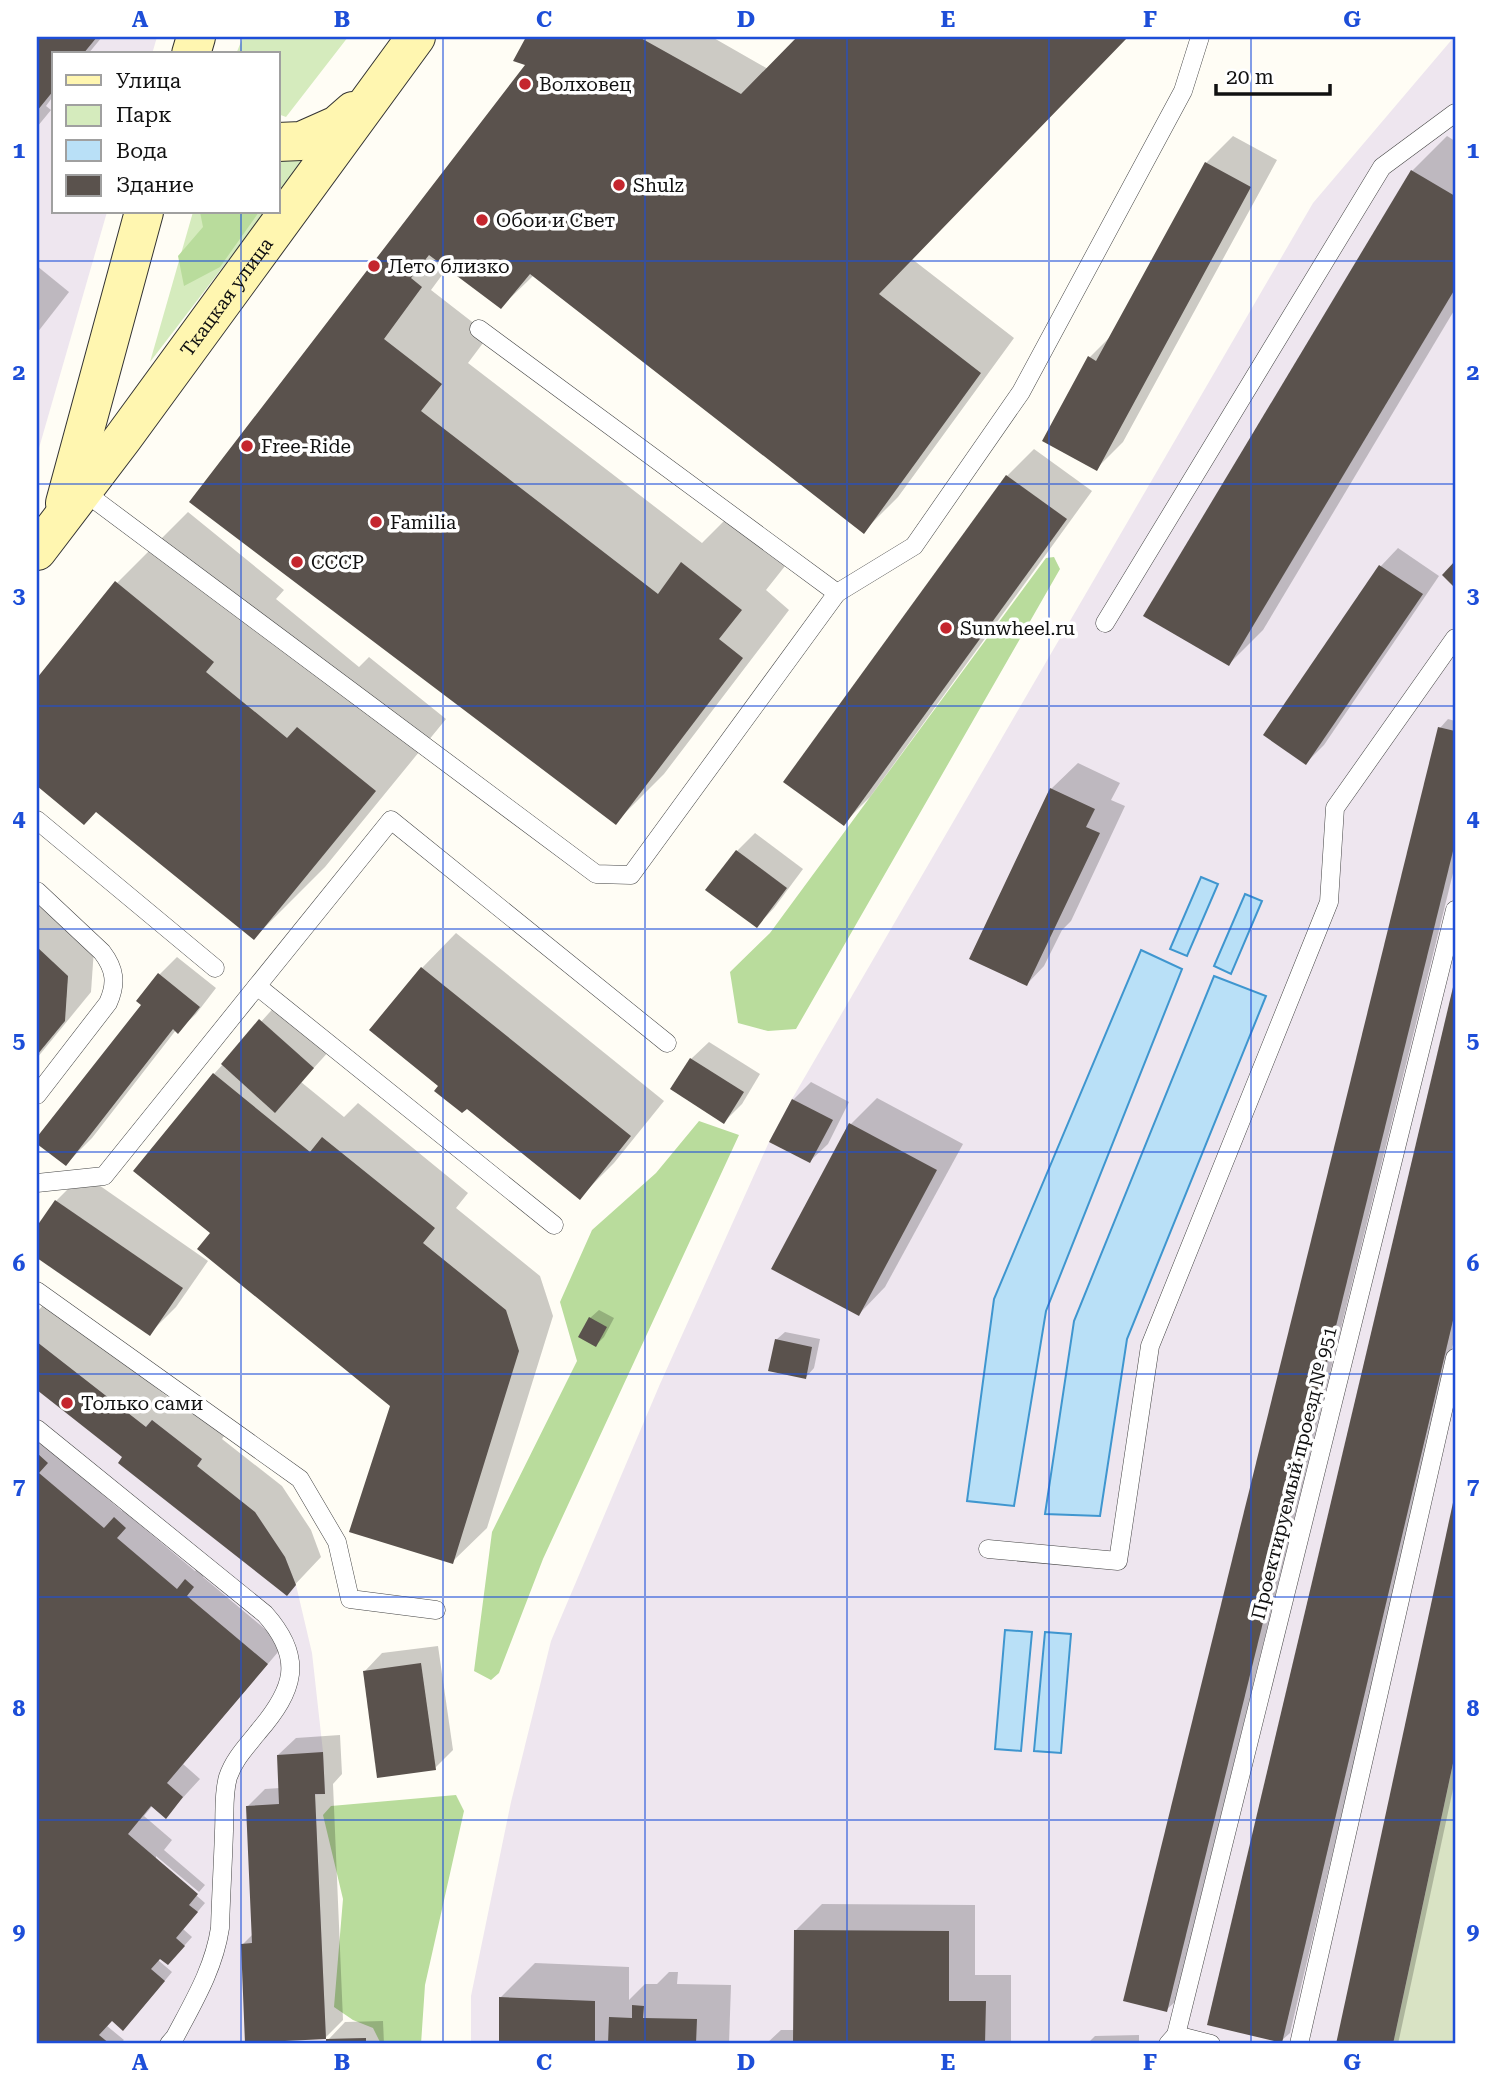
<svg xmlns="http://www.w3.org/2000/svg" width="1492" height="2081" viewBox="0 0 1492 2081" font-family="'Roboto Serif',serif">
<rect width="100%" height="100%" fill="#fffdf5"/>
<g fill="#eee6ef">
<polygon points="37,37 157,37 152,54 54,54 54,212 107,212 37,455"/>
<polygon points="1454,37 1455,1754 1393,2044 471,2044 471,1996 511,1802 551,1641 660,1384 769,1142 792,1099 1313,203"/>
<polygon points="37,1342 145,1427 152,1420 202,1459 197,1467 255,1512 285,1557 296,1585 312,1653 323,1752 325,1794 315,1795 326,2039 366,2038 366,2044 37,2044"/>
</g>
<g fill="#d5ebbd">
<polygon points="243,37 348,37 286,117 278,114 278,54 236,54"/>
<polygon points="278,161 301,161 278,194"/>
<polygon points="193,212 265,212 150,362"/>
</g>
<g fill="#b9dc9c">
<polygon points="200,212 259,212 220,267 184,286 178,256 203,227"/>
<polygon points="1054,557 1060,569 796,1029 768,1031 738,1023 730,972 770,933 1046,558"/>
<polygon points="699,1121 739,1135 543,1559 499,1673 491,1680 474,1671 492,1532 577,1361 560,1302 592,1230 656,1173"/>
<polygon points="456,1795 464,1811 425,1985 421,2044 381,2044 373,2028 353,2020 334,2007 343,1899 323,1815 331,1806"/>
</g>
<polygon fill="#d9e3c4" points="1455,1754 1455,2044 1393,2044"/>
<g fill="#b9e0f7" stroke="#3f96cf" stroke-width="2">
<polygon points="1201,877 1218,884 1187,956 1170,949"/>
<polygon points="1245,894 1262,901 1231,974 1214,966"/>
<polygon points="1141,950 1182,969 1046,1311 1014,1506 967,1501 994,1299"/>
<polygon points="1214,976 1266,996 1127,1339 1100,1516 1045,1514 1074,1321"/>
<polygon points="1005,1630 1032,1632 1021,1751 995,1749"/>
<polygon points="1045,1632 1071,1634 1061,1753 1034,1751"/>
</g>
<g fill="#0003">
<polygon points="37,37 102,37 88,54 54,54 54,95 46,106 51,110 37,127"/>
<polygon points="528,37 712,37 768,69 799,37 1127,37 912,259 1014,338 898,497 864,531 534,275 501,307 448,267 431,290 489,335 468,363 702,543 730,515 789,561 766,590 789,610 664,774 616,822 191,501 527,65 515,60"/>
<polygon points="1233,136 1277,160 1123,442 1097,468 1090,357 1113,334 1206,163"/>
<polygon points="1447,136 1455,141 1455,309 1263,630 1229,664 1146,615 1412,171"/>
<polygon points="37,266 69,292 37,333"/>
<polygon points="1034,449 1092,491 870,797 843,824 785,782 1007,476"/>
<polygon points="188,512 284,590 276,599 359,667 369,657 446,719 325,867 254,938 97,810 84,823 37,784 37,681 117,583"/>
<polygon points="1398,548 1439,576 1324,745 1306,763 1265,735 1381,566"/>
<polygon points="1448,719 1455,721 1455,865 1175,2002 1166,2010 1440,728"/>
<polygon points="1078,763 1120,783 1111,800 1125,806 1071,921 1062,930 1044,966 1027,984 1051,789"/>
<polygon points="755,833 803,869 774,908 757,926 737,851"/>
<polygon points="37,897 94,949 91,992 37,1058"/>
<polygon points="456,933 664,1101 614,1163 580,1197 372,1030 422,968"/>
<polygon points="177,957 216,988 196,1014 178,1031 176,1030 92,1138 66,1164 37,1140 144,1004 159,975"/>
<polygon points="1455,986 1455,1336 1290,2033 1281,2041 1209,2024"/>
<polygon points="278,1003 331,1049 301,1082 344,1117 358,1103 468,1193 456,1208 540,1276 553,1316 487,1528 452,1562 392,1405 213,1233 214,1074"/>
<polygon points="709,1042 760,1074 742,1104 724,1122 691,1059"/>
<polygon points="811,1082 849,1102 828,1144 810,1161 793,1100"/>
<polygon points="877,1098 963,1144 885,1287 859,1314 851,1124"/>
<polygon points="83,1174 208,1261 176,1307 149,1334 37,1256 37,1229 56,1201"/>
<polygon points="46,1302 173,1401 179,1394 227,1432 222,1439 282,1486 311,1530 321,1557 287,1593 124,1457 37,1388 37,1312"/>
<polygon points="599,1310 614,1318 604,1337 596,1345 590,1318"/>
<polygon points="785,1332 820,1339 814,1368 806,1377 776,1340"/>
<polygon points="37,1439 122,1511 132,1500 142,1509 133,1519 195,1571 204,1563 211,1568 203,1577 284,1645 183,1764 200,1779 166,1816 153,1805 144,1816 172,1840 164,1850 205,1885 199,1892 156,1856 156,1860 205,1903 183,1929 192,1937 176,1955 161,1957 158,1960 172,1972 132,2020 112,2019 107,2026 124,2040 120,2044 37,2044"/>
<polygon points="1455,1501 1455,1780 1398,2044 1338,2044"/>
<polygon points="438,1646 453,1750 435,1768 365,1671 382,1653"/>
<polygon points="340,1735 342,1774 333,1784 343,2020 325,2038 243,1944 253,1934 248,1806 265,1789 280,1788 278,1755 296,1738"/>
<polygon points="822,1904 975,1905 975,1975 1011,1975 1011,2044 766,2044 781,2030 795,2030 796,1930"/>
<polygon points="535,1963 629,1967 629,2000 645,1984 657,1984 669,1972 678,1972 677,1984 731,1985 729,2044 501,2044 501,1997"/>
<polygon points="383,2021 384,2044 328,2044 328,2040 345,2022"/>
<polygon points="1139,2035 1139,2044 1087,2044 1095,2036"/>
</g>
<g fill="#5a524d">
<polygon points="37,37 97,37 83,54 54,54 54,90 37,111"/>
<polygon points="526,37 639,37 741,94 797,37 1128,37 879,294 981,373 864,534 530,274 501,309 429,255 411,278 422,287 384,339 442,384 421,411 658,594 681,562 742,610 719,639 743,658 616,825 189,502 525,65 513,61"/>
<polygon points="1205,162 1251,187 1097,471 1042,441 1088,356 1096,361"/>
<polygon points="1411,170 1455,196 1455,289 1229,666 1143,616"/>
<polygon points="1006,475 1067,519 844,826 783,782"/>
<polygon points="1455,561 1455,588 1442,575"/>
<polygon points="1379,565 1423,594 1306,765 1263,735"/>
<polygon points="115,581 214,662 206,672 287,738 297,727 376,791 254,940 96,812 84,825 37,786 37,678"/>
<polygon points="1438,727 1455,731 1455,843 1167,2012 1123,2001"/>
<polygon points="1050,788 1095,809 1086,827 1100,833 1027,986 969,959"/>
<polygon points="736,850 787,888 757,928 705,890"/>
<polygon points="37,947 68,976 65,1021 37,1055"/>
<polygon points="421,967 631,1136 580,1200 467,1109 462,1113 434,1091 438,1086 369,1030"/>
<polygon points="158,973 200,1007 178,1034 173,1029 66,1166 37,1144 37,1137 141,1005 136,1001"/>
<polygon points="1454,983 1455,1312 1282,2043 1207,2025"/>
<polygon points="259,1019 314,1068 275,1113 221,1064"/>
<polygon points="690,1058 744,1092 724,1124 670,1089"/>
<polygon points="213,1073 310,1152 322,1137 435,1228 423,1243 506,1310 519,1351 453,1564 349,1532 390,1406 197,1249 210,1233 133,1171"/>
<polygon points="792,1099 833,1120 810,1163 769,1142"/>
<polygon points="849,1123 937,1170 859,1316 771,1269"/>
<polygon points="55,1200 183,1288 150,1336 37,1258 37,1226"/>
<polygon points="589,1317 607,1327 596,1347 578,1337"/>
<polygon points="775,1339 812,1347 806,1379 768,1371"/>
<polygon points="37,1342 146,1427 152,1420 202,1459 197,1466 255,1512 285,1557 296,1585 287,1596 118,1463 122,1457 37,1390"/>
<polygon points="37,1453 48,1463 39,1473 104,1528 114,1517 126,1528 117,1538 177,1589 185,1579 194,1587 187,1596 268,1664 167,1783 183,1797 166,1819 151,1806 128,1834 198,1894 189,1905 198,1912 176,1938 185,1946 168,1965 160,1959 151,1969 165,1981 123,2031 112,2021 99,2035 110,2044 37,2044"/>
<polygon points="1454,1498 1455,1754 1393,2044 1336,2044"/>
<polygon points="421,1663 436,1770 377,1778 363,1671"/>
<polygon points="323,1752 325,1794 315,1794 326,2039 245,2043 241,1944 252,1943 246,1806 279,1804 277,1755"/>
<polygon points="794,1930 949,1931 949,2001 986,2001 985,2044 793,2044"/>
<polygon points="499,1997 595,2001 595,2044 499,2044"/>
<polygon points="632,2005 644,2006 643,2018 697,2019 696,2044 608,2044 609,2017 632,2018"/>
<polygon points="366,2038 366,2044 326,2044 326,2039"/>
</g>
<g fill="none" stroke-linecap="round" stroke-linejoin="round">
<g stroke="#444" stroke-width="19">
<g id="lane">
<polyline points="83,491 596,874 631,875 837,593 479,329"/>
<polyline points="837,593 914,546 1021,392 1183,91 1200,37"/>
<polyline points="1105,623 1382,167 1455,113"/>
<polyline points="37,820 215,968"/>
<path d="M37,891L102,952C115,969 117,983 108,1003L37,1095"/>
<polyline points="37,1183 104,1176 257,986"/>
<polyline points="554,1225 257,986 391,820 667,1043"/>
<polyline points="37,1291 300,1479 337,1542 350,1599 436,1610"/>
<path d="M37,1429L265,1614C305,1659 294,1690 258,1732C247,1746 234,1759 228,1777C223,1794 225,1813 224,1831C223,1863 221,1895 220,1928C214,1968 194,2001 175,2037L169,2044"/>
<polyline points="988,1549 1118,1561 1150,1346 1329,902 1335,808 1455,638"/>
<polyline points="1176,2035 1211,2044"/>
<polyline points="1168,2044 1176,2035 1455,910"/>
<polyline points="1299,2044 1455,1358"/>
</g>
</g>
<g stroke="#333" stroke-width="40">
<g id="secondary">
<polyline points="191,54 196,37"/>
<polyline points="278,142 301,141 337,125 353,111"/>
<polyline points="65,503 144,212"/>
<path id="s1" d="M37,551L123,438L416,37"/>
</g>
</g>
<use href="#lane" stroke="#fff" stroke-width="18"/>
<use href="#secondary" stroke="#fff6b0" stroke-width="38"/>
</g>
<path fill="none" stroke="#1d4ed8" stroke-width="2" stroke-opacity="0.55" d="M241,37V54M443,37V2044M645,37V2044M847,37V2044M1049,37V2044M1251,37V2044M241,212V2044M37,261H1455M37,484H1455M37,706H1455M37,929H1455M37,1152H1455M37,1374H1455M37,1597H1455M37,1820H1455"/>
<g fill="#c4262e" stroke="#fff" stroke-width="2.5">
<circle cx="525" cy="84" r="7"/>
<circle cx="619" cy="185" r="7"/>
<circle cx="482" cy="220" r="7"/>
<circle cx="374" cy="266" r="7"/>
<circle cx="247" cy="446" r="7"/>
<circle cx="376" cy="522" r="7"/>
<circle cx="297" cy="562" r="7"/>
<circle cx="946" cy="628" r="7"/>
<circle cx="67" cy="1403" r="7"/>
</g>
<g text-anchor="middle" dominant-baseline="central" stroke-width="7" stroke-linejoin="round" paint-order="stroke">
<g font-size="19" fill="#111" stroke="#fff" text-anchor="start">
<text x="539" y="84">Волховец</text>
<text x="633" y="185">Shulz</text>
<text x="496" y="220">Обои и Свет</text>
<text x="388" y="266">Лето близко</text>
<text x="261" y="446">Free-Ride</text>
<text x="390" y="522">Familia</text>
<text x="311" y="562">СССР</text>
<text x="960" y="628">Sunwheel.ru</text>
<text x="81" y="1403">Только сами</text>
</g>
<g font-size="19" fill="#111" stroke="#fff">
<text stroke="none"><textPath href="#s1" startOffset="317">Ткацкая улица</textPath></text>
<text transform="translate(1294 1473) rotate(-76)">Проектируемый проезд № 951</text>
</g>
</g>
<rect width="1492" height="2081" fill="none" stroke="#ffffff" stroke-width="77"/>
<rect x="52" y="52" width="228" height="161" fill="#ffffff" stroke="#a0a0a0" stroke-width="2"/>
<rect x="66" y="75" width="35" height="10" fill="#fff6b0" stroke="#a0a0a0" stroke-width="2"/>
<text x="116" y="88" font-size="21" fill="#111111">Улица</text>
<rect x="66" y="105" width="35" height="21" fill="#d5ebbd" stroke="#a0a0a0" stroke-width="2"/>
<text x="116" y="122" font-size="21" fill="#111111">Парк</text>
<rect x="66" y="140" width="35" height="21" fill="#b9e0f7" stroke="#a0a0a0" stroke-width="2"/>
<text x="116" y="158" font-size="21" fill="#111111">Вода</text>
<rect x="66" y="175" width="35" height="21" fill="#5a524d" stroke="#a0a0a0" stroke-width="2"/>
<text x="116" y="192" font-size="21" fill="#111111">Здание</text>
<path d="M1216 84v10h114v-10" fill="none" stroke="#111111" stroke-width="3.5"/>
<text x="1226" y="84" font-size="21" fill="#111111" stroke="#ffffff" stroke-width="5" paint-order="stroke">20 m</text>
<rect x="38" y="38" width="1416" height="2004" fill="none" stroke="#1d4ed8" stroke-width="2.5"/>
<g font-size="23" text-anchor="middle" font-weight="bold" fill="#1d4ed8">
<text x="140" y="27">A</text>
<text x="342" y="27">B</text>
<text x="544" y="27">C</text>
<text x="746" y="27">D</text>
<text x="948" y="27">E</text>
<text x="1150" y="27">F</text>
<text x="1352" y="27">G</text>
<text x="19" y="158">1</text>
<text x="1473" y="158">1</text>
<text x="19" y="380">2</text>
<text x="1473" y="380">2</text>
<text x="19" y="603">3</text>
<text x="1473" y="603">3</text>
<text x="19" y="826">4</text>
<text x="1473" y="826">4</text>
<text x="19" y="1048">5</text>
<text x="1473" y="1048">5</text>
<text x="19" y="1271">6</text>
<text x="1473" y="1271">6</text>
<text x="19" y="1494">7</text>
<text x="1473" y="1494">7</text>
<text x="19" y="1716">8</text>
<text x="1473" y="1716">8</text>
<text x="19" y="1939">9</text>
<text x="1473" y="1939">9</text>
<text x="140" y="2070">A</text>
<text x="342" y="2070">B</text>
<text x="544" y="2070">C</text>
<text x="746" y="2070">D</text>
<text x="948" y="2070">E</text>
<text x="1150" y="2070">F</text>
<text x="1352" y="2070">G</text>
</g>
</svg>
